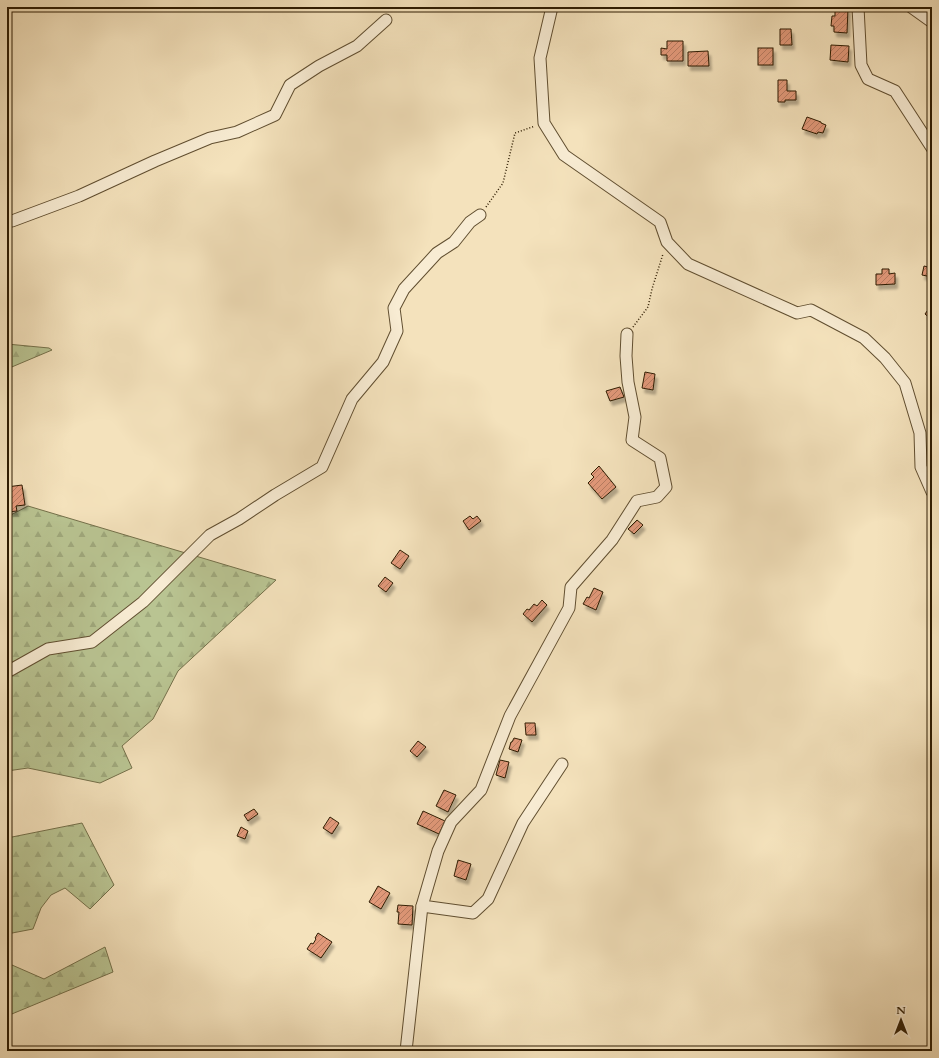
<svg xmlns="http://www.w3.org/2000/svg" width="939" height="1058" viewBox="0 0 939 1058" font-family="Cardo,serif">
<defs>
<pattern id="forest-firs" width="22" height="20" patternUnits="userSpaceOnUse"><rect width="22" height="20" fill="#b9c492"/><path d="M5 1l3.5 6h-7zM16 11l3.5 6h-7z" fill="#9fa87c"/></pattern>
<pattern id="building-hatch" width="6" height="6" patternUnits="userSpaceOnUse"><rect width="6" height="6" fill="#e2997a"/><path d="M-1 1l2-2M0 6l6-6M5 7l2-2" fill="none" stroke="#b87c62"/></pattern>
<filter id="shadow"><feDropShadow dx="2.5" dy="4.5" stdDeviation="1" flood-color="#0004"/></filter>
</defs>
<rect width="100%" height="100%" fill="#f4e2bc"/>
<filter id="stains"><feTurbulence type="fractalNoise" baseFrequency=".005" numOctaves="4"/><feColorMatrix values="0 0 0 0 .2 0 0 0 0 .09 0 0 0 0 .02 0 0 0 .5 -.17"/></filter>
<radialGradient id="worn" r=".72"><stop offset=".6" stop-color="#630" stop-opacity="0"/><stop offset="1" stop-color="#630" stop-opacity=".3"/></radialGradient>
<g fill="url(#forest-firs)" stroke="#74704a">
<polygon points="7,344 49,348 52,350 7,369"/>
<polygon points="28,506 276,580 178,671 153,719 122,746 132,768 100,783 28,768 7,771 7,517"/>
<polygon points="82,823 114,885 90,909 65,888 51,895 41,908 33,929 7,934 7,838"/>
<polygon points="105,947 113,972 7,1016 7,965 12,965 44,979"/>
</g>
<g fill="url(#building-hatch)" stroke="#2e1c02" filter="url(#shadow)">
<polygon points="927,7 932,7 932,15 924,12"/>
<polygon points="835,8 848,8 847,33 834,32 834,26 831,26 832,16 835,16"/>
<polygon points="780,29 791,29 792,45 780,45"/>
<polygon points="667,41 683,41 683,61 667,61 667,55 661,55 661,48 667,49"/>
<polygon points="831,45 849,46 848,62 830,60"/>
<rect x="758" y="48" width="15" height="17"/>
<polygon points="708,51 709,66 688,66 688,52"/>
<polygon points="778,80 787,80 787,91 796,91 796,100 785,100 785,102 778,102"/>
<polygon points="807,117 821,122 821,123 826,125 823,133 818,132 817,134 802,129"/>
<polygon points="924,266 932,268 932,277 922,275"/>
<polygon points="882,269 889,269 889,274 895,273 895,284 876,285 876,274 882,274"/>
<polygon points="928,295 932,295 932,320 925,314 930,307"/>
<polygon points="645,372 655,374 653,390 642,388"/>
<polygon points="620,387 624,397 610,401 606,391"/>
<polygon points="599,466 616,487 602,499 588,483 594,477 591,474"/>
<polygon points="22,485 25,505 16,506 17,511 7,512 7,487"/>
<polygon points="470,516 473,519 477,516 481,521 469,530 463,521"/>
<polygon points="637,520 643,525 634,534 628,529"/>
<polygon points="400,550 409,556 400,569 391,563"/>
<polygon points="385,577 393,583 386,592 378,586"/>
<polygon points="594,588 603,592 596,610 583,604 587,597 589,598"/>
<polygon points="542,600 547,605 532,622 523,614 527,609 529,610 534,604 537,606"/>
<polygon points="525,723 535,723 536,735 526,735"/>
<polygon points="514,738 522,740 518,752 509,749 511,742 512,742"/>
<polygon points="418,741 426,747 417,757 410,751"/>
<polygon points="500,760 509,762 505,778 496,775"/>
<polygon points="444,790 456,795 448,812 436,806"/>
<polygon points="254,809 258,814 248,821 244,815"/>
<polygon points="423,811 445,821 439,834 417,824"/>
<polygon points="330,817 339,823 332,834 323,828"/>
<polygon points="241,827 248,831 245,839 237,836"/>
<polygon points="458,860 471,864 466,880 454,876"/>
<polygon points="378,886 390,893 381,909 369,902"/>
<polygon points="398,905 413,906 412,925 398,924 399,912 397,912"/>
<polygon points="318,933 332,942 321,958 307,949 311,943 313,944 316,939 315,938"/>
</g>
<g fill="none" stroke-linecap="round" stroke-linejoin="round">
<g stroke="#604e30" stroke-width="13">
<g id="minor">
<polyline points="552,7 540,58 544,123 564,155 660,222 667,242 688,264 797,313 811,310 864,338 885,358 905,383 920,433 921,467 932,492"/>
<polyline points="858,7 861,65 868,79 895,91 932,148"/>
<polyline points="911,7 932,22"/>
<polyline points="7,221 12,221 79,196 155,161 210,138 237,132 275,115 290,85 319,66 357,46 386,20"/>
<polyline points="7,672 48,649 92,642 143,602 210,535 239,519 275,495 322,467 352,399 383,362 397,331 394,308 404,289 437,253 454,242 470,222 480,215"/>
<polyline points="422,906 473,913 488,899 523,823 562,764"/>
<polyline points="406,1051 422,906 438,851 451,822 481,790 510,716 569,608 571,587 612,540 637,501 657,497 666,487 660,458 632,440 635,417 628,382 626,356 627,334"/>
</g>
</g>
<g stroke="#2e1c02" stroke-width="1.5" stroke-dasharray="1 2" stroke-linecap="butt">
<polyline points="486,207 503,183 515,133 535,126"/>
<polyline points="633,327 648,307 652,289 663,254"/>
</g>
<use href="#minor" stroke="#f8ecd3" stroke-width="11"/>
</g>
<rect width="939" height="1058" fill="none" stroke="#f4e2bc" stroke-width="24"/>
<rect x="8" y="8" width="923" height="1042" fill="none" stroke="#2e1c02" stroke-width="2"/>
<rect x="12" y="12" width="915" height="1034" fill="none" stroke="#2e1c02"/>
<g transform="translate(901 1020)" stroke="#f8ecd3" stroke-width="3" paint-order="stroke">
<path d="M0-3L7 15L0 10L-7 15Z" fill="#2e1c02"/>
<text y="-6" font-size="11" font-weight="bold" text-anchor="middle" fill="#2e1c02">N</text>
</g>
<rect width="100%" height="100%" filter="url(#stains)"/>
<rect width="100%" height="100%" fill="url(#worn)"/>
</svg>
